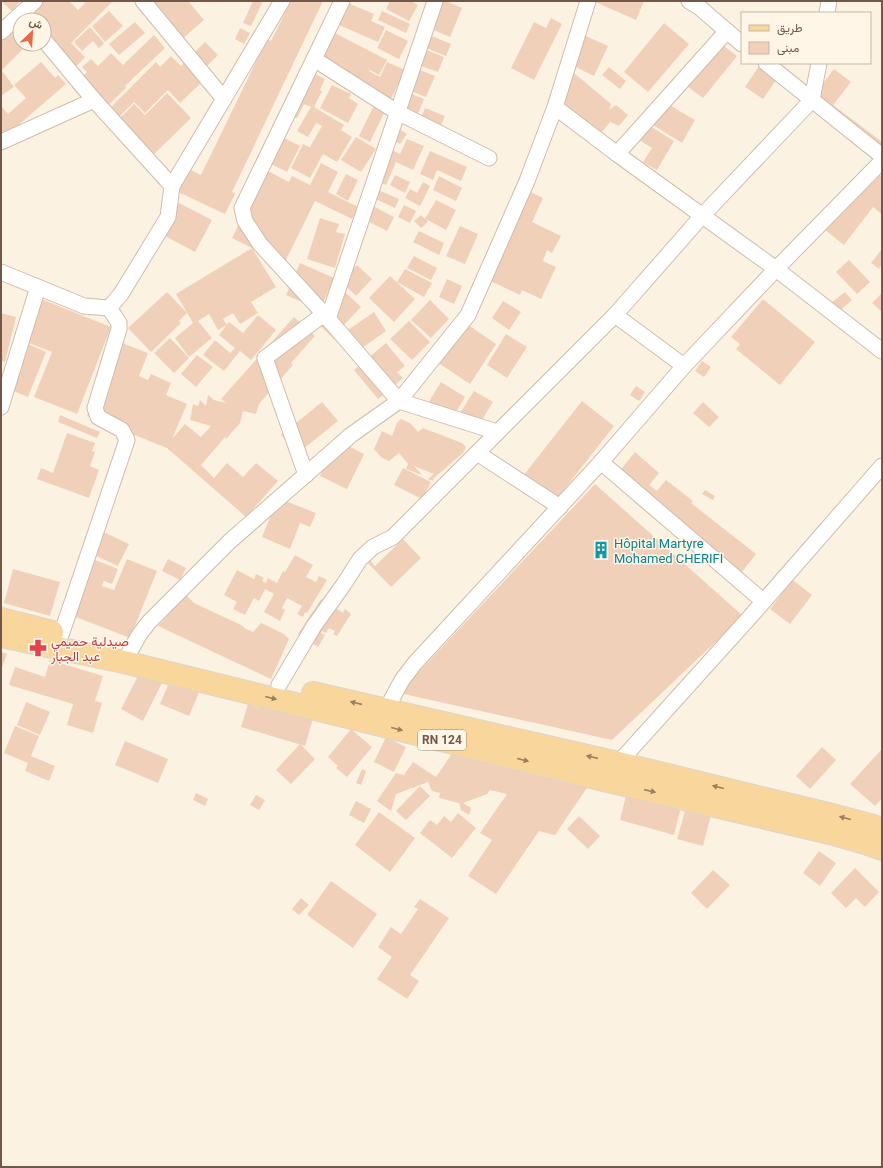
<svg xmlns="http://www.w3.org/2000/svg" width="883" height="1168" viewBox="0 0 883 1168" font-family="Roboto,Vazirmatn,sans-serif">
<rect width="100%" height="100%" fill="#fcf2e2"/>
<g fill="#f1d0ba">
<polygon points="1,1 20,1 12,11"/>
<polygon points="39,1 69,1 78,10 87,1 113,1 71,43 85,57 68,75 37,44 44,44 44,20 20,20"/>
<polygon points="138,1 188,1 204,20 175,45"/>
<polygon points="253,1 263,1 251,26 243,23"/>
<polygon points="291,1 323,1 232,192 235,194 225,214 178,192 189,169 201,175 267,39 271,41"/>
<polygon points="390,1 411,1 418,5 409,21 386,9"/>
<polygon points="437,1 446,1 462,8 450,37 426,27"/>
<polygon points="593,1 644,1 636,20"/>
<polygon points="348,3 374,14 371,21 385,27 378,42 339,25"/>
<polygon points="109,11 123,26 105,42 92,26"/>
<polygon points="382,11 410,24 406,33 378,20"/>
<polygon points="551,18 562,24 534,80 511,68 534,22 546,28"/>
<polygon points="135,22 145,33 119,55 109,44"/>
<polygon points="664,23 689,44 648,92 624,72"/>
<polygon points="9,27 20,38 20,44 27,45 1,71 1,35"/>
<polygon points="90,27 104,43 99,48 93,41 82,51 74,42"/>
<polygon points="240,28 250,33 244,44 235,39"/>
<polygon points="386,30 408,41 399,59 377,48"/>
<polygon points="335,33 387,60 379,75 370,70 369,71 380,77 387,62 405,70 370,142 359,136 378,97 357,95 346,89 349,83 317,67"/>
<polygon points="579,33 608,46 594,76 565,62"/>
<polygon points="427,34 451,44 446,56 422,46"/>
<polygon points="154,35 165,48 125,86 126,88 104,109 116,122 134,104 145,115 167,93 191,118 145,163 72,87 87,72 82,67 91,59 98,66 111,53 123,65"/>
<polygon points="716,40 737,56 703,98 688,87 678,99 673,95"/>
<polygon points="205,42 218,55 197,76 203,81 180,103 168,90 145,113 134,102 116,120 107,111 156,62 160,67 171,56 181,66"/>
<polygon points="421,48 444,57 438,72 415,64"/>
<polygon points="41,62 55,78 58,75 66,84 1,140 1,106 8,114 26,98 14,85"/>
<polygon points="761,63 779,76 763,99 745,87"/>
<polygon points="609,67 626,81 620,89 602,75"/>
<polygon points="415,68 435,76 426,97 406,89"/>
<polygon points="568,68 611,104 609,110 616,105 628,115 619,126 610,122 597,138 555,101"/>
<polygon points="834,69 851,82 833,105 882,142 882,144 877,150 811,99"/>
<polygon points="3,72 14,87 1,96 1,73"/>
<polygon points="313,73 325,79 320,90 322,91 314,107 344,125 341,130 352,137 337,162 323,154 310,178 291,168 303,144 316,150 310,147 322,126 316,123 308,137 297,131 311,107 304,104 297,118 291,116"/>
<polygon points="332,85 351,94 349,98 358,104 348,123 320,108"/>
<polygon points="404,91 424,99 416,119 420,121 425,108 445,116 437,135 393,117"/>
<polygon points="661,100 695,120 682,143 648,122"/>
<polygon points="645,123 674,141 657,170 643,162 652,148 636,138"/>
<polygon points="393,125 407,134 400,144 386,135"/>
<polygon points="280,136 300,146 287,172 267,162"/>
<polygon points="356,137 376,149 361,172 341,160"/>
<polygon points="407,139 424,146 413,170 396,162 386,185 372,179 386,147 400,154"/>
<polygon points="430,151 467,167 461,181 437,170 433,180 420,174"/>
<polygon points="321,163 338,172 328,192 358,207 352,219 315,201 284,264 232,238 266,170 289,182 292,176 310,185"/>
<polygon points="871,168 882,177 882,214 873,207 844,245 824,229"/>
<polygon points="346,174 358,180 348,201 336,194"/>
<polygon points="395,175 410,182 405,193 390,185"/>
<polygon points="439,176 462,188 456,201 433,190"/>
<polygon points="423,182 430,186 420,206 405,198 410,189 417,193"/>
<polygon points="371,187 399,199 395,208 367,195"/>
<polygon points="520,187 543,198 532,222 561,236 552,253 547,250 543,261 556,267 541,299 522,290 520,295 482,277"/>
<polygon points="436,200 456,210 446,230 426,219 428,222 421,228 414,221 421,215 425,219"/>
<polygon points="179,203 212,220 195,252 163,235"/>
<polygon points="371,205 394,217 387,231 363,219"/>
<polygon points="404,205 416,211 410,223 398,217"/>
<polygon points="320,218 339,224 336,232 345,234 335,268 307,259"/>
<polygon points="460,226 478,234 465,264 446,256"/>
<polygon points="419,231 444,243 439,255 413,242"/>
<polygon points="252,248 276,287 251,302 258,313 240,324 233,313 223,319 227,325 218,330 209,314 198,321 212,338 189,357 175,338 193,323 176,294"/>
<polygon points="882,249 882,264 879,269 871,263"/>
<polygon points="414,256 437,268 431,280 407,268"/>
<polygon points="849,260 870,282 857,294 836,272"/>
<polygon points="300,263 334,278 320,310 286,295"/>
<polygon points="357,265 372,279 356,296 341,281"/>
<polygon points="405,269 432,283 424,297 397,282"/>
<polygon points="390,276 415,299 394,322 369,298"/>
<polygon points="447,279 462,286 454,304 439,297"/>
<polygon points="344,291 361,307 341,328 360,346 348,330 374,312 386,331 362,348 353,357 315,321"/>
<polygon points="167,292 187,313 179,321 181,323 151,352 128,328"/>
<polygon points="845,292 852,300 835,315 827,306"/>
<polygon points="882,293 882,312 872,303"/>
<polygon points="36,297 111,327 77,414 34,397 52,352 19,339"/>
<polygon points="763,299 815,342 780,385 736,349 740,344 731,337"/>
<polygon points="430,300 449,319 431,338 411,320"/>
<polygon points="503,301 521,312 509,330 492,318"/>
<polygon points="1,313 16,317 5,362 1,361"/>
<polygon points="258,315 276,330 251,360 240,351 224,371 203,355 215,340 230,353 235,348 219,335 229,322 243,333"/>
<polygon points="294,317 315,336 291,363 293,365 259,404 256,414 243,411 240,423 225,440 226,436 201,465 214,478 227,463 243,477 256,463 278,481 246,517 167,448 87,416 117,341 148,353 139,376 148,380 151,374 171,383 166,395 187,404 172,439 185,424 201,437 211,426 190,420 193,404 198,406 200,400 206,406 208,395 214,400 226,403 221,399"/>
<polygon points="461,320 496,344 470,384 434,360"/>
<polygon points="409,321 430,342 412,360 390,339"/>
<polygon points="506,334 527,347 507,378 487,365"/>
<polygon points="170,338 189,358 174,373 154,353"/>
<polygon points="19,340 46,352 28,397 1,386"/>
<polygon points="386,343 405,366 397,372 403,378 378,399 354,370"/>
<polygon points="197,355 213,367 196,387 181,374"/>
<polygon points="702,361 711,367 704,377 695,371"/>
<polygon points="441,382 465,397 449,423 425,408"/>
<polygon points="636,386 645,392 639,401 630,395"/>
<polygon points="474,391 493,402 477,428 458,416"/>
<polygon points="582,401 614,426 551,506 519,481"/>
<polygon points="322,402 338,421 297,454 281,435"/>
<polygon points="703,402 719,417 709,427 693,413"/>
<polygon points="60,415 100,432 97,438 58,422"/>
<polygon points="401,419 410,423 418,432 423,428 462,443 466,447 463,453 434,478 433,481 428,479 434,474 414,466 422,475 406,469 408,464 399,453 389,461 382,458 374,449 382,431 392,436 397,423"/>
<polygon points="67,433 95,443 92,451 95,452 90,466 99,470 89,498 37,479 41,468 53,473"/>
<polygon points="337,440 364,454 347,489 320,476"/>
<polygon points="635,452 659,473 649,485 657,491 666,480 693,501 691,503 756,554 734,582 633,501 644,488 636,481 629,490 614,478"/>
<polygon points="403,468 431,482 422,499 394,485"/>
<polygon points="595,484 743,616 612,740 399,693"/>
<polygon points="705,490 715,496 713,500 702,494"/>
<polygon points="278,498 316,513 310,527 300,523 290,549 262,537"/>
<polygon points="97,529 129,544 118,566 86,551"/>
<polygon points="403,539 421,558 391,587 363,558 366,556 375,566"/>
<polygon points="295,555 313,565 306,577 316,582 319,576 327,580 307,613 305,612 303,617 297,614 302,606 287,598 282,608 285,610 280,621 264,612 274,594 265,589 259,601 254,598 245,615 233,609 237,602 224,595 237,570 254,579 256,574 264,578 262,581 266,583 268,578 277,583 283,571 285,572"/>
<polygon points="85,556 118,569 112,584 104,581 102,586 114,590 127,559 157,571 130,638 63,612"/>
<polygon points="168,559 186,568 180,580 162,571"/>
<polygon points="13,569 60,582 50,616 4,603"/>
<polygon points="789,577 812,595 790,624 770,609 783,592 779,589"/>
<polygon points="186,595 194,603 241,625 246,629 253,632 261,623 284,634 289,639 271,679 158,626"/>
<polygon points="321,599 343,613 345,609 351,614 337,636 333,634 335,631 329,628 326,633 322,631 321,633 325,635 318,647 298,634"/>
<polygon points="1,652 7,654 1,670"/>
<polygon points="50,660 103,676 95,701 102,703 93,733 67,725 73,704 9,685 15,667 45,677"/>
<polygon points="140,672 162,683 143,721 121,709"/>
<polygon points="171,678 200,690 189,716 160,704"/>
<polygon points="26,702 50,712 40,735 17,725"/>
<polygon points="248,704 259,708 259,706 288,714 290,705 315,712 305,746 241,727"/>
<polygon points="15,726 39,736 31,756 55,766 49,781 25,771 28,763 4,753"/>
<polygon points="351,729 372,747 347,777 336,768 338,766 328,757"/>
<polygon points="386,737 406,747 394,772 374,762"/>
<polygon points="125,741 168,759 158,783 115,765"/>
<polygon points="300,744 315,759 291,784 276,770"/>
<polygon points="457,746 503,758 507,768 513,759 593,779 555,835 539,831 496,894 468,876 492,840 480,833 507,794 490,790 487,794 463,803 471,808 469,815 461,810 459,803 439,798 440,793 432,791 428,782 396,794 391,811 377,801 396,773 404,775 413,762 436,777"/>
<polygon points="822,747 836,760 810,789 796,776"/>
<polygon points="882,749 882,798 875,806 850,784"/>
<polygon points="362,769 366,771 361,785 356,783"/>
<polygon points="420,786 430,796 406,820 396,811"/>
<polygon points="628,787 683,799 674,835 620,820"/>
<polygon points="196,793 208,799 205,806 193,800"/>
<polygon points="256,795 265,800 259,810 250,805"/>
<polygon points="356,801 371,809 364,823 349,815"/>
<polygon points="687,804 712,811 703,846 677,839"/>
<polygon points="379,812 415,838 390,872 355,845"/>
<polygon points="458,813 476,828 452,858 420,833 430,820 437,825 444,816 451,822"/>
<polygon points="579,816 600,836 588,849 567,829"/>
<polygon points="819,851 836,863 820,886 803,873"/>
<polygon points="855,868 879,892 865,907 856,898 846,908 831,893"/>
<polygon points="713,870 730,885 707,909 691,893"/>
<polygon points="331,881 377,914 353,948 307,915"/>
<polygon points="301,898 309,905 299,915 292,909"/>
<polygon points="420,899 449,918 410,975 419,981 407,999 377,979 392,957 378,947 391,927 401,934 418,909 414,907"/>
</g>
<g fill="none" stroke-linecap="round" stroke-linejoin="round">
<g stroke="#cfbcac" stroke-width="17">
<g id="minor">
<polyline points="143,1 224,99"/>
<polyline points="342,1 242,208 245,221 260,244 324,314 399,401 497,432"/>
<polyline points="689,1 699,7 742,44"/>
<polyline points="827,13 829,1"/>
<polyline points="1,32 35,1"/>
<polyline points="44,40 94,100"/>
<polyline points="314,59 397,112 489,158"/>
<polyline points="766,63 882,156"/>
<polyline points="555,107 617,154 776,269 882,351"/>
<polyline points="1,142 94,100 172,186"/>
<polyline points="617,154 727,31"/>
<polyline points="1,272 84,306 109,308 121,294 168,217 172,186 282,1"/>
<polyline points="615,315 684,366"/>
<polyline points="328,319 435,1"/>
<polyline points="1,407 38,287"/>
<polyline points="477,453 560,507"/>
<polyline points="601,462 763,601"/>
<polyline points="306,475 265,358 324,314"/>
<polyline points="61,635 127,440 122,430 98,417 95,408 119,329 119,323 109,308"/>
<polyline points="124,662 139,635 149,622 229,542 351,435 399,401 468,315 527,181 555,107 588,1"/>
<polyline points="279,685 314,626 344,584 360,559 373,547 393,537 615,315 702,216 812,100 819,63"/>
<polyline points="386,710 402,680 415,663 601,462 684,366 776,269 882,161"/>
<polyline points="613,769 750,617 882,466"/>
</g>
</g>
<g stroke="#dbd4d0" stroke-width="24">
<g id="primary">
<polyline points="1,619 52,632"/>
<polyline points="1,636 124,662 604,780 830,833 865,843 882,849"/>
<polyline points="313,693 618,763 832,815 870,825 882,829"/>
</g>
</g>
<use href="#minor" stroke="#fff" stroke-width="15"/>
<use href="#primary" stroke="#f9d79c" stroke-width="22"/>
</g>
<defs><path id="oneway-solid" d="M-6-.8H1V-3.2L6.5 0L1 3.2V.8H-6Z"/></defs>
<g fill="#9b7e62">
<use href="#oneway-solid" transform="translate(271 698) rotate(14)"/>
<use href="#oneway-solid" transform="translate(356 703) rotate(-167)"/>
<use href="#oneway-solid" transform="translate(397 729) rotate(14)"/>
<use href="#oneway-solid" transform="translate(592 757) rotate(-167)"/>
<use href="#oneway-solid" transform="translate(523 760) rotate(14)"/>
<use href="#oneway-solid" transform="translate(718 787) rotate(-166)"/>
<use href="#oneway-solid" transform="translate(650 791) rotate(13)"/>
<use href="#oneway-solid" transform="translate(845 818) rotate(-165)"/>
</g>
<defs>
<g id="building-bare" transform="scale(1.38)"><path d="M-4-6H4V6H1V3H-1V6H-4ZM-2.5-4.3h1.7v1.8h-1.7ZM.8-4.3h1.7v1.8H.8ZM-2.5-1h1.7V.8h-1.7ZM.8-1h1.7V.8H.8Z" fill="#0f9aa8" stroke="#fff6e8" stroke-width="2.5" paint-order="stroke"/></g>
<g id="pharmacy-bare" transform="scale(1.38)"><path d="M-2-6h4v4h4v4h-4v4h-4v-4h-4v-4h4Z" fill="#e0444e" stroke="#fff6e8" stroke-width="2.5" paint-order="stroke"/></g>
</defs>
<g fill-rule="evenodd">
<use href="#building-bare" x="601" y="550"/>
<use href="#pharmacy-bare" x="38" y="648"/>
</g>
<g text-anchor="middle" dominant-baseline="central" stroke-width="3" stroke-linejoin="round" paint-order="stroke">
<rect fill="#fff6e8" stroke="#9d8779" stroke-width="1" x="418" y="730" width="48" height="20" rx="3"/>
<g font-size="12" font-weight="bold" fill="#735849">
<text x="442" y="740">RN 124</text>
</g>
<g font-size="13" fill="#0d838f" stroke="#fff6e8" text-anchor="start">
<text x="614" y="543">Hôpital Martyre<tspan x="614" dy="15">Mohamed CHERIFI</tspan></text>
</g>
<g font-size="13" fill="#be3a42" stroke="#fff6e8" text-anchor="start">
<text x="51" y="641">صيدلية حميمي<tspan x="51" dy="15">عبد الجبار</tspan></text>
</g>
</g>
<rect width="883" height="1168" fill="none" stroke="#735849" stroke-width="4"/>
<rect x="741" y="12" width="130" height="52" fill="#fff6e8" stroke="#c7b7a8"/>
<rect x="749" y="25" width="20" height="6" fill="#f9d79c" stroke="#c7b7a8"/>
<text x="777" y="32" font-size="12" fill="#735849">طريق</text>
<rect x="749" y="42" width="20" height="12" fill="#f1d0ba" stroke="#c7b7a8"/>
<text x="777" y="52" font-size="12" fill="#735849">مبنى</text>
<g transform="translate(32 32) rotate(25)"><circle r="19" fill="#fff6e8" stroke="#c7b7a8"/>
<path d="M0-3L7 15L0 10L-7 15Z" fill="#e46d49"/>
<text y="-6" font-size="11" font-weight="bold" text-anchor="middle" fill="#735849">ش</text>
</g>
</svg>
